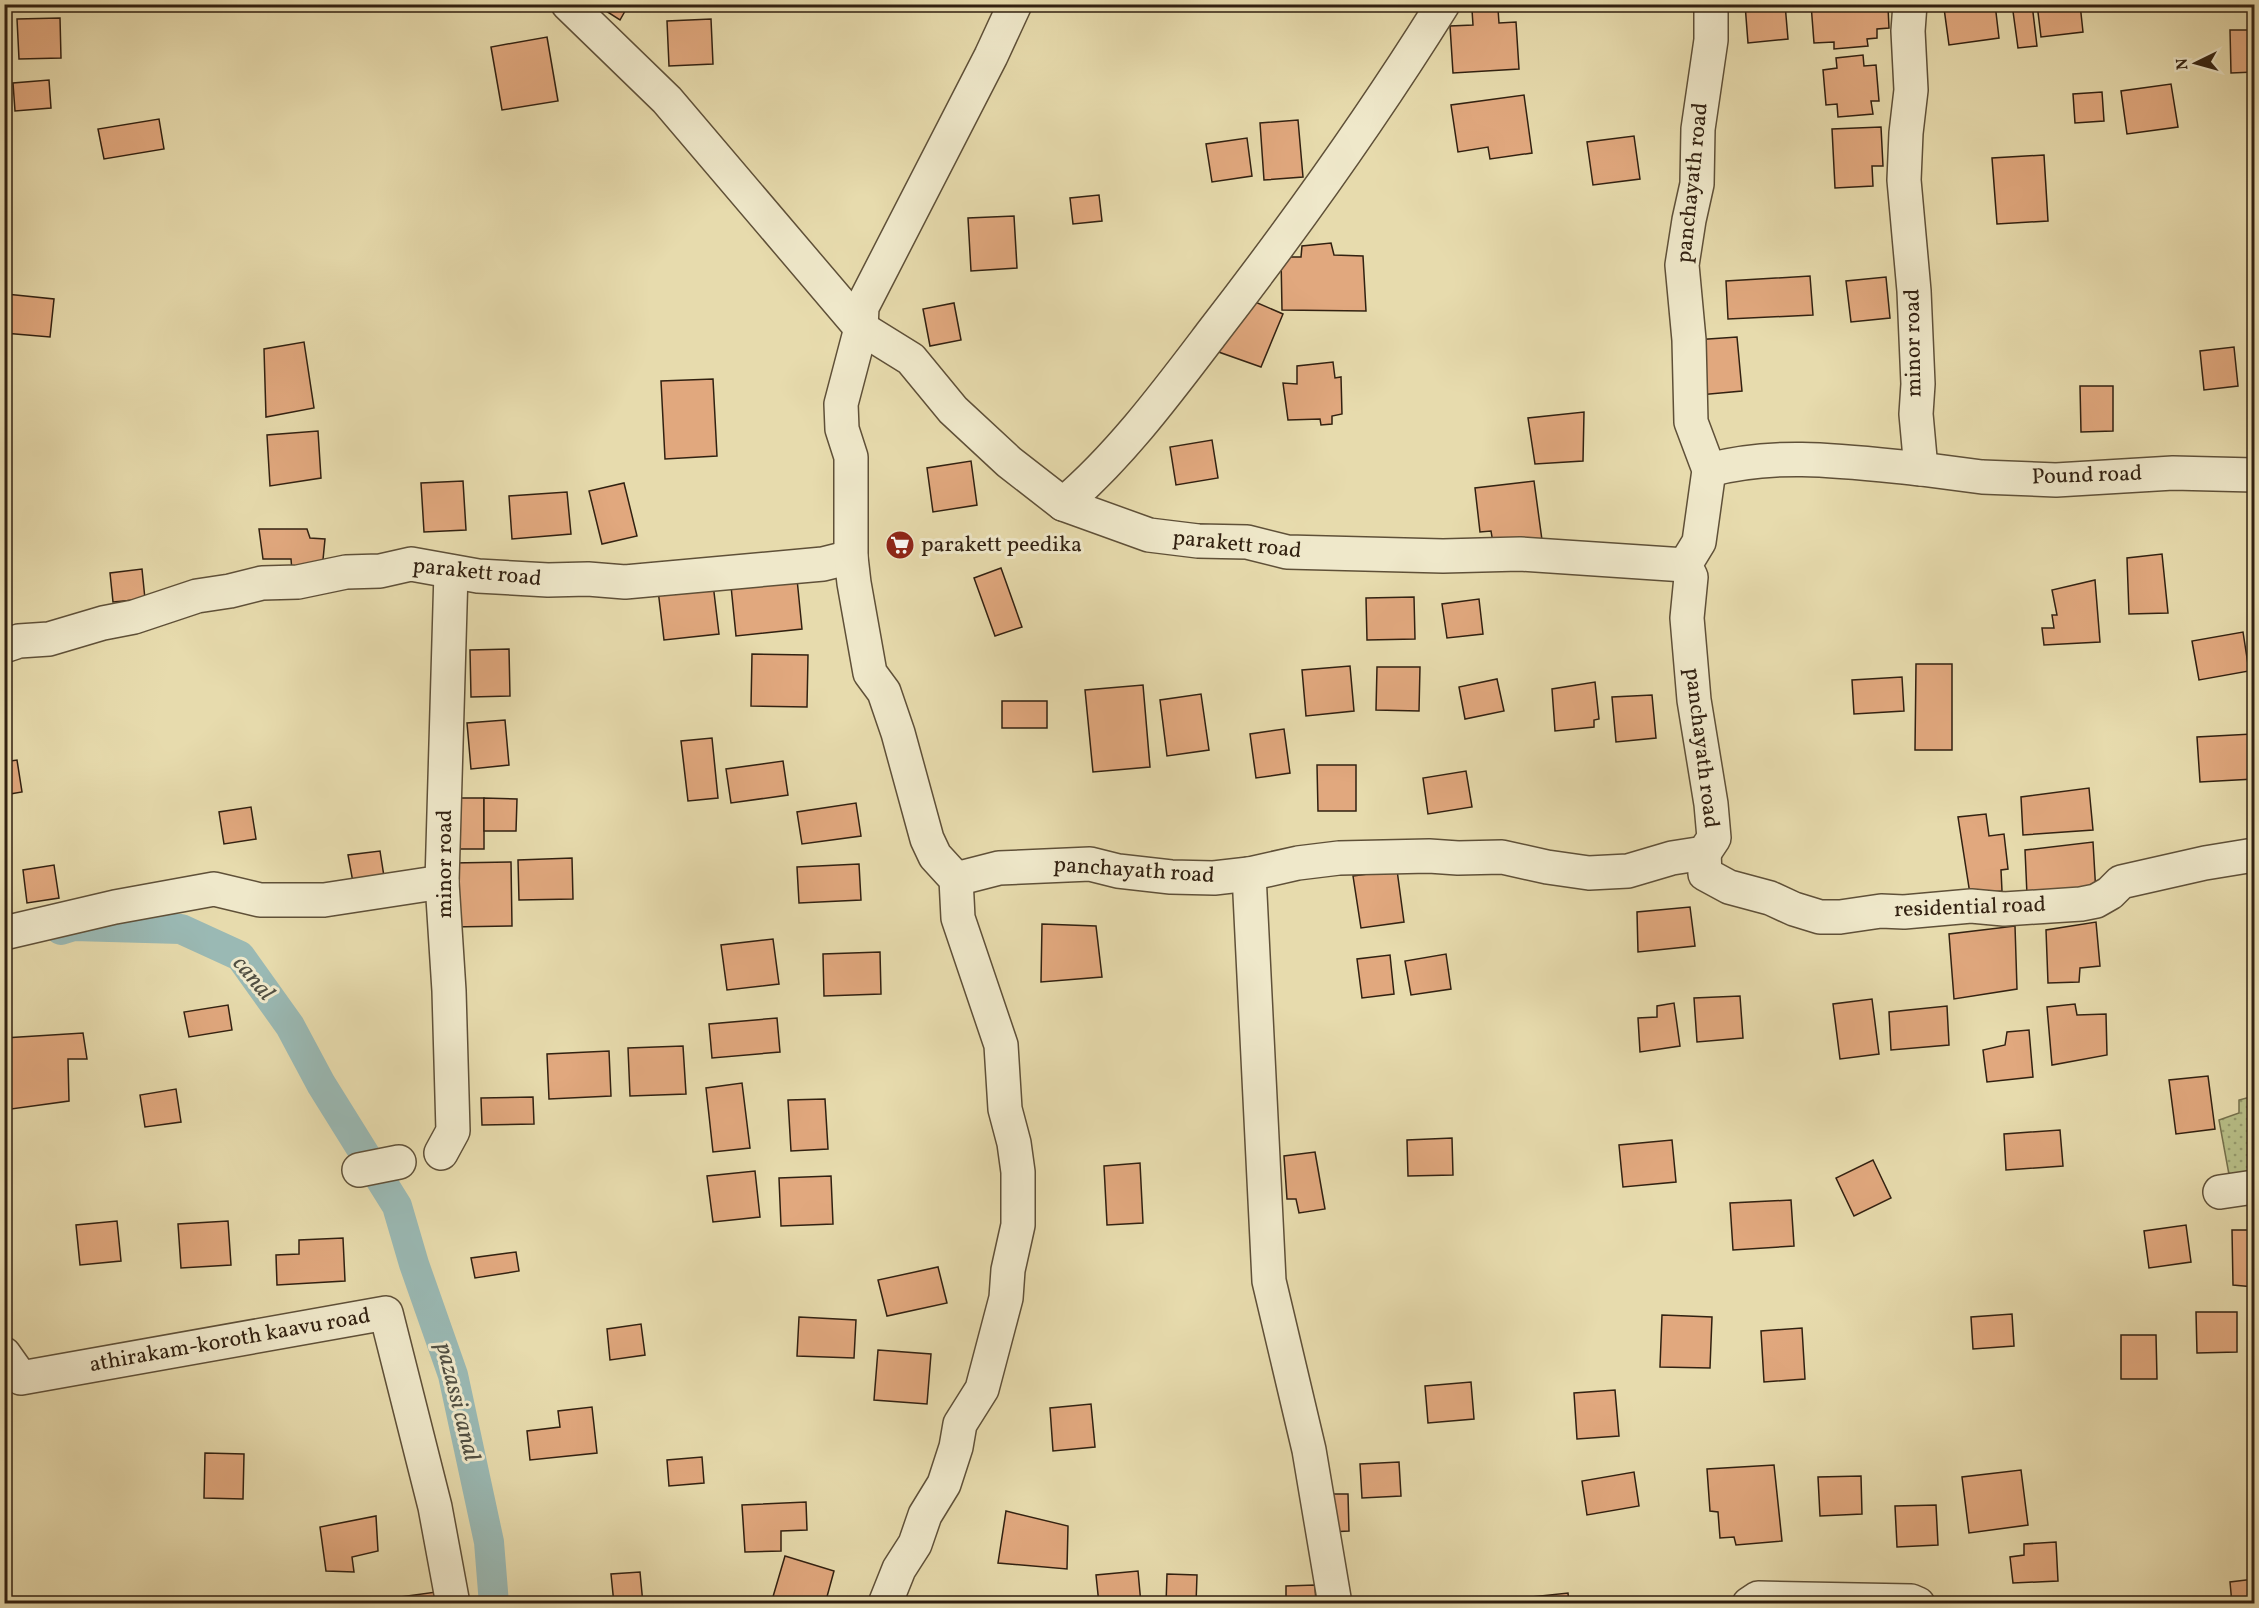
<svg xmlns="http://www.w3.org/2000/svg" width="2259" height="1608" viewBox="0 0 2259 1608" font-family="Vollkorn,serif">
<defs>
<pattern id="park-dots" width="8" height="8" patternUnits="userSpaceOnUse" patternTransform="scale(1.5)"><rect width="8" height="8" fill="#b8bf88"/><path d="M2 2h.1M6 6h.1" fill="none" stroke="#969b6e" stroke-width="1.8" stroke-linecap="round"/></pattern>
</defs>
<rect width="100%" height="100%" fill="#e7dbad"/>
<filter id="stains"><feTurbulence type="fractalNoise" baseFrequency=".00333" numOctaves="4"/><feColorMatrix values="0 0 0 0 .2 0 0 0 0 .09 0 0 0 0 .02 0 0 0 .5 -.17"/></filter>
<radialGradient id="worn" r=".72"><stop offset=".6" stop-color="#630" stop-opacity="0"/><stop offset="1" stop-color="#630" stop-opacity=".3"/></radialGradient>
<polygon fill="url(#park-dots)" stroke="#75704c" stroke-width="1.5" points="2254,1096 2254,1184 2230,1180 2219,1120 2239,1113 2239,1100"/>
<g fill="none" stroke-linecap="round" stroke-linejoin="round">
<polyline stroke="#9ab9b4" stroke-width="30" points="61,930 74,926 181,929 240,956 290,1026 321,1084 397,1206 414,1264 453,1375 489,1542 494,1604"/>
</g>
<g fill="#e1a87e" stroke="#322111" stroke-width="1.5">
<polygon points="595,4 629,4 620,20"/>
<polygon points="1643,4 1687,4 1687,5 1643,8"/>
<polygon points="1745,4 1785,4 1788,39 1748,43"/>
<polygon points="1811,4 1875,4 1875,7 1888,7 1889,28 1877,29 1877,38 1867,39 1868,46 1834,49 1834,42 1814,43"/>
<polygon points="1969,4 1995,4 1999,38 1949,45 1944,8"/>
<polygon points="2012,4 2032,4 2037,46 2018,48"/>
<polygon points="2037,4 2080,4 2083,32 2041,37"/>
<polygon points="1498,9 1499,23 1516,22 1519,69 1453,73 1450,26 1473,25 1472,10"/>
<polygon points="60,18 61,58 19,59 17,19"/>
<polygon points="711,19 713,64 669,66 667,21"/>
<polygon points="2230,30 2254,30 2254,72 2231,73"/>
<polygon points="547,37 558,101 502,110 491,47"/>
<polygon points="1863,55 1864,66 1876,65 1879,101 1871,101 1873,114 1838,117 1837,104 1826,105 1823,70 1837,68 1836,58"/>
<polygon points="49,80 51,108 15,111 13,83"/>
<polygon points="2171,84 2178,127 2127,134 2121,91"/>
<polygon points="2102,92 2104,121 2075,123 2073,94"/>
<polygon points="1524,95 1532,153 1490,159 1488,147 1458,152 1451,105"/>
<polygon points="159,119 164,149 104,159 98,129"/>
<polygon points="1298,120 1303,177 1264,180 1260,123"/>
<polygon points="1881,127 1883,166 1872,166 1873,186 1835,188 1832,129"/>
<polygon points="1634,136 1640,179 1593,185 1587,142"/>
<polygon points="1247,138 1252,176 1212,182 1206,144"/>
<polygon points="2044,155 2048,221 1997,224 1992,158"/>
<polygon points="1099,195 1102,221 1073,224 1070,198"/>
<polygon points="1014,216 1017,268 971,271 968,218"/>
<polygon points="1331,243 1334,255 1363,256 1366,311 1282,310 1281,257 1301,257 1302,246"/>
<polygon points="1810,276 1813,315 1728,319 1726,281"/>
<polygon points="1886,277 1890,318 1851,322 1846,281"/>
<polygon points="6,294 54,299 50,337 4,333"/>
<polygon points="1246,298 1283,314 1261,367 1213,350"/>
<polygon points="954,303 961,340 930,346 923,309"/>
<polygon points="1737,337 1742,391 1699,395 1694,340"/>
<polygon points="304,342 314,408 266,417 264,349"/>
<polygon points="2234,347 2238,386 2204,390 2200,351"/>
<polygon points="1333,362 1335,378 1341,377 1342,414 1332,416 1332,424 1321,425 1320,419 1288,420 1283,383 1297,384 1297,366"/>
<polygon points="713,379 717,456 665,459 661,381"/>
<polygon points="2080,386 2113,386 2113,431 2081,432"/>
<polygon points="1584,412 1583,461 1535,464 1528,418"/>
<polygon points="318,431 321,478 270,486 267,435"/>
<polygon points="1212,440 1218,478 1176,485 1170,447"/>
<polygon points="971,461 977,505 933,512 927,468"/>
<polygon points="463,481 466,530 424,532 421,483"/>
<polygon points="1534,481 1542,540 1493,543 1491,531 1480,532 1475,488"/>
<polygon points="624,483 637,536 602,544 589,491"/>
<polygon points="567,492 571,534 512,539 509,496"/>
<polygon points="2254,502 2254,529 2249,503"/>
<polygon points="259,529 307,529 310,538 325,539 322,570 292,571 291,559 263,559"/>
<polygon points="2162,554 2168,613 2129,614 2127,558"/>
<polygon points="1001,568 1022,627 995,636 974,578"/>
<polygon points="142,569 145,599 113,602 110,573"/>
<polygon points="797,579 802,629 736,636 731,586"/>
<polygon points="2095,580 2100,642 2044,645 2042,628 2054,628 2052,615 2057,615 2052,590"/>
<polygon points="713,584 719,634 664,640 658,590"/>
<polygon points="1414,597 1415,639 1367,640 1366,598"/>
<polygon points="1479,599 1483,634 1447,638 1442,604"/>
<polygon points="2243,632 2249,671 2199,680 2192,641"/>
<polygon points="509,649 510,696 471,697 470,650"/>
<polygon points="752,654 808,655 807,707 751,706"/>
<polygon points="1916,664 1952,664 1952,750 1915,750"/>
<polygon points="1350,666 1354,711 1306,716 1302,670"/>
<polygon points="1377,667 1420,667 1419,711 1376,710"/>
<polygon points="1902,677 1904,711 1854,714 1852,680"/>
<polygon points="1497,679 1504,711 1465,719 1459,687"/>
<polygon points="1595,682 1599,719 1594,720 1594,727 1555,731 1552,689"/>
<polygon points="1143,685 1150,767 1093,772 1085,690"/>
<polygon points="1201,694 1209,750 1167,756 1160,700"/>
<polygon points="1652,695 1656,738 1616,742 1612,697"/>
<rect x="1002" y="701" width="45" height="27"/>
<polygon points="505,720 509,765 471,769 467,723"/>
<polygon points="1284,729 1290,773 1256,778 1250,734"/>
<polygon points="2252,734 2254,779 2200,782 2197,737"/>
<polygon points="712,738 718,798 688,801 681,741"/>
<polygon points="17,760 22,792 4,795 4,762"/>
<polygon points="783,761 788,795 731,803 726,769"/>
<polygon points="1317,765 1356,765 1356,811 1318,811"/>
<polygon points="1466,771 1472,807 1428,814 1423,778"/>
<polygon points="2089,788 2093,830 2023,835 2021,797"/>
<rect x="451" y="798" width="33" height="51"/>
<polygon points="484,798 517,799 516,831 484,831"/>
<polygon points="856,803 861,836 802,844 797,812"/>
<polygon points="251,807 256,839 224,844 219,812"/>
<polygon points="1986,814 1989,836 2004,834 2008,869 2001,870 2002,891 1970,894 1958,817"/>
<polygon points="2093,842 2096,894 2027,895 2025,850"/>
<polygon points="380,851 385,883 354,888 348,855"/>
<polygon points="572,858 573,899 519,900 518,860"/>
<polygon points="511,862 512,926 452,927 452,863"/>
<polygon points="859,864 861,900 799,903 797,867"/>
<polygon points="54,865 59,898 27,903 23,870"/>
<polygon points="1397,870 1404,922 1361,928 1353,876"/>
<polygon points="1690,907 1695,946 1638,952 1637,912"/>
<polygon points="2096,922 2100,966 2080,968 2079,982 2048,983 2046,930"/>
<polygon points="1042,924 1096,926 1102,977 1041,982"/>
<polygon points="2015,926 2017,989 1954,999 1949,934"/>
<polygon points="773,939 779,984 727,990 721,945"/>
<polygon points="880,952 881,994 824,996 823,954"/>
<polygon points="1446,954 1451,989 1411,995 1405,961"/>
<polygon points="1390,955 1394,994 1362,998 1357,959"/>
<polygon points="1740,996 1743,1038 1697,1042 1694,998"/>
<polygon points="1872,999 1879,1054 1840,1059 1833,1004"/>
<polygon points="1674,1003 1680,1046 1640,1052 1638,1018 1657,1017 1657,1006"/>
<polygon points="2075,1004 2077,1015 2106,1014 2107,1055 2052,1065 2047,1007"/>
<polygon points="228,1005 232,1030 189,1037 184,1012"/>
<polygon points="1947,1006 1949,1045 1891,1050 1889,1012"/>
<polygon points="777,1018 780,1052 712,1058 709,1024"/>
<polygon points="2029,1030 2033,1077 1987,1082 1983,1050 2005,1045 2007,1032"/>
<polygon points="83,1033 87,1059 68,1059 69,1101 4,1110 4,1038"/>
<polygon points="683,1046 686,1094 630,1096 628,1048"/>
<polygon points="609,1051 611,1096 549,1099 547,1054"/>
<polygon points="2208,1076 2215,1129 2176,1134 2169,1080"/>
<polygon points="742,1083 750,1148 713,1152 706,1088"/>
<polygon points="176,1089 181,1122 145,1127 140,1095"/>
<polygon points="533,1097 534,1124 482,1125 481,1098"/>
<polygon points="825,1099 828,1149 791,1151 788,1100"/>
<polygon points="2060,1130 2063,1166 2006,1170 2004,1134"/>
<polygon points="1452,1138 1453,1175 1408,1176 1407,1140"/>
<polygon points="1672,1140 1676,1182 1623,1187 1619,1145"/>
<polygon points="1315,1152 1325,1209 1299,1213 1296,1199 1287,1199 1284,1156"/>
<polygon points="1873,1160 1891,1198 1854,1216 1836,1178"/>
<polygon points="1140,1163 1143,1223 1107,1225 1104,1166"/>
<polygon points="755,1171 760,1217 713,1222 707,1176"/>
<polygon points="831,1176 833,1224 781,1226 779,1178"/>
<polygon points="1791,1200 1794,1246 1733,1250 1730,1203"/>
<polygon points="117,1221 121,1261 80,1265 76,1225"/>
<polygon points="228,1221 231,1265 181,1268 178,1224"/>
<polygon points="2186,1225 2191,1262 2149,1268 2144,1231"/>
<polygon points="2232,1230 2254,1230 2254,1287 2233,1285"/>
<polygon points="343,1238 345,1281 277,1285 276,1255 299,1254 299,1240"/>
<polygon points="516,1252 519,1271 475,1278 471,1258"/>
<polygon points="938,1267 947,1303 887,1316 878,1280"/>
<polygon points="2196,1312 2237,1312 2237,1352 2197,1353"/>
<polygon points="2012,1314 2014,1346 1973,1349 1971,1317"/>
<polygon points="1662,1315 1712,1317 1710,1368 1660,1367"/>
<polygon points="799,1317 856,1320 854,1358 797,1356"/>
<polygon points="641,1324 645,1355 610,1360 607,1329"/>
<polygon points="1802,1328 1805,1379 1764,1382 1761,1331"/>
<polygon points="2121,1335 2156,1335 2157,1379 2121,1379"/>
<polygon points="878,1350 931,1354 927,1404 874,1400"/>
<polygon points="1471,1382 1474,1419 1428,1423 1425,1386"/>
<polygon points="1615,1390 1619,1436 1577,1439 1574,1393"/>
<polygon points="1091,1404 1095,1447 1053,1451 1050,1408"/>
<polygon points="592,1407 597,1453 530,1460 527,1431 560,1427 558,1411"/>
<polygon points="205,1453 244,1454 243,1499 204,1498"/>
<polygon points="702,1457 704,1483 669,1486 667,1460"/>
<polygon points="1399,1462 1401,1496 1362,1498 1360,1464"/>
<polygon points="1774,1465 1782,1541 1736,1545 1734,1537 1720,1538 1718,1512 1710,1511 1707,1469"/>
<polygon points="2021,1470 2028,1525 1969,1533 1962,1477"/>
<polygon points="1634,1472 1639,1506 1587,1515 1582,1481"/>
<polygon points="1861,1476 1862,1514 1820,1516 1818,1477"/>
<polygon points="1330,1494 1348,1494 1349,1531 1330,1532"/>
<polygon points="806,1502 807,1530 781,1531 781,1551 745,1552 742,1505"/>
<polygon points="1936,1505 1938,1545 1897,1547 1895,1506"/>
<polygon points="1006,1511 1068,1526 1067,1569 998,1563"/>
<polygon points="376,1516 378,1551 352,1557 354,1572 326,1571 320,1527"/>
<polygon points="2056,1542 2058,1581 2013,1583 2010,1557 2024,1555 2024,1544"/>
<polygon points="785,1556 834,1571 825,1604 783,1604 772,1600"/>
<polygon points="1138,1571 1141,1604 1099,1604 1096,1575"/>
<polygon points="640,1572 643,1604 614,1604 611,1574"/>
<polygon points="1167,1574 1197,1575 1196,1604 1166,1604"/>
<polygon points="2254,1579 2254,1604 2232,1604 2230,1582"/>
<polygon points="1315,1585 1316,1604 1286,1604 1286,1586"/>
<polygon points="436,1592 437,1604 387,1604 386,1599"/>
<polygon points="1568,1593 1569,1604 1522,1604 1521,1598"/>
<polygon points="367,1599 367,1604 324,1603"/>
</g>
<g fill="none" stroke-linecap="round" stroke-linejoin="round">
<g stroke="#5f5038" stroke-width="36">
<g id="minor">
<polyline points="568,4 667,100 861,328 911,359 953,410 1009,462 1063,504 1149,535 1198,541 1247,542 1287,552 1443,556 1520,554 1685,565"/>
<polyline points="1921,469 1982,477 2056,480 2173,473 2254,475"/>
<path d="M1709,470C1779,451 1850,462 1921,469L1916,414L1918,384L1914,291L1904,180L1906,133L1911,90L1908,31L1910,4"/>
<path d="M1063,504C1119,457 1168,391 1212,333C1294,227 1372,118 1443,4"/>
<polyline points="4,646 19,641 49,639 103,623 134,617 197,596 230,591 262,583 298,582 346,572 380,571 411,564 478,576 548,580 588,579 625,582 823,564 851,557"/>
<polyline points="1704,853 1705,874 1729,887 1770,898 1794,909 1820,917 1840,917 1881,911 1904,912 1971,906 2004,909 2081,904 2096,901 2110,893 2121,882 2205,863 2254,855"/>
<polyline points="1249,874 1269,1281 1309,1450 1335,1604"/>
<polyline points="956,879 999,868 1090,864 1118,871 1171,877 1214,878 1249,874 1298,863 1339,858 1429,856 1458,858 1502,857 1547,867 1589,873 1628,871 1672,858 1704,853 1714,838 1711,804 1694,700 1687,618 1691,577 1685,565 1699,542 1709,470 1691,422 1689,340 1682,265 1689,220 1697,184 1698,129 1711,40 1711,4"/>
<polyline points="4,933 115,907 214,889 260,900 324,900 442,882"/>
<polyline points="441,1153 453,1131 449,991 442,882 451,572"/>
<polyline points="359,1170 399,1162"/>
<polyline points="2220,1192 2254,1187"/>
<polyline points="4,1354 21,1378 386,1313 435,1507 453,1604"/>
<polyline points="885,1604 899,1569 915,1544 925,1515 944,1484 956,1447 960,1424 982,1389 1006,1298 1008,1270 1018,1225 1018,1172 1014,1143 1005,1109 1001,1045 958,918 956,879 935,856 927,839 898,733 884,692 870,673 854,583 851,557 851,457 842,429 841,404 861,328 862,307 991,56 1015,4"/>
<polyline points="1749,1604 1758,1598 1911,1601 1918,1604"/>
</g>
</g>
<use href="#minor" stroke="#efe8ca" stroke-width="33"/>
</g>
<defs>
<g id="supermarket-disc" transform="scale(1.5)"><circle r="9.5" fill="#8f2418" stroke="#efe8ca"/><path d="M-6-5.5h2.5l.6 2H6L4.5 2H-2.5L-4.4-4H-6ZM-1.5 3.2a1.3 1.3 0 1 0 .1 0ZM3 3.2a1.3 1.3 0 1 0 .1 0Z" fill="#fff"/></g>
</defs>
<g fill-rule="evenodd">
<use href="#supermarket-disc" x="900" y="545"/>
</g>
<g text-anchor="middle" dominant-baseline="central" stroke-width="6" stroke-linejoin="round" paint-order="stroke">
<g font-size="22" fill="#322111" stroke="#efe8ca">
<text transform="translate(1693 183) rotate(-84)">panchayath road</text>
<text transform="translate(1914 343) rotate(-91)">minor road</text>
<text transform="translate(2087 476) rotate(-2)">Pound road</text>
<text transform="translate(1237 545) rotate(6)">parakett road</text>
<text transform="translate(477 573) rotate(6)">parakett road</text>
<text transform="translate(1701 748) rotate(83)">panchayath road</text>
<text transform="translate(445 864) rotate(-90)">minor road</text>
<text transform="translate(1134 871) rotate(4)">panchayath road</text>
<text transform="translate(1970 908) rotate(-2)">residential road</text>
<text transform="translate(230 1341) rotate(-10)">athirakam-koroth kaavu road</text>
</g>
<g font-size="22" fill="#322111" stroke="#efe8ca" text-anchor="start">
<text x="921" y="545">parakett peedika</text>
</g>
<g font-size="24" font-style="italic" fill="#514f42" stroke="#efe8ca">
<text transform="translate(253 979) rotate(50)">canal</text>
<text transform="translate(457 1402) rotate(76)">pazassi canal</text>
</g>
</g>
<rect width="2259" height="1608" fill="none" stroke="#e7dbad" stroke-width="24"/>
<rect x="6" y="6" width="2247" height="1596" fill="none" stroke="#322111" stroke-width="3"/>
<rect x="12" y="12" width="2235" height="1584" fill="none" stroke="#322111" stroke-width="1.5"/>
<g transform="translate(2196 63) rotate(265)" stroke="#efe8ca" stroke-width="4.5" paint-order="stroke">
<path d="M0-4.5L10 22L0 15L-10 22Z" fill="#322111"/>
<text y="-9" font-size="16" font-weight="bold" text-anchor="middle" fill="#322111">N</text>
</g>
<rect width="100%" height="100%" filter="url(#stains)"/>
<rect width="100%" height="100%" fill="url(#worn)"/>
</svg>
